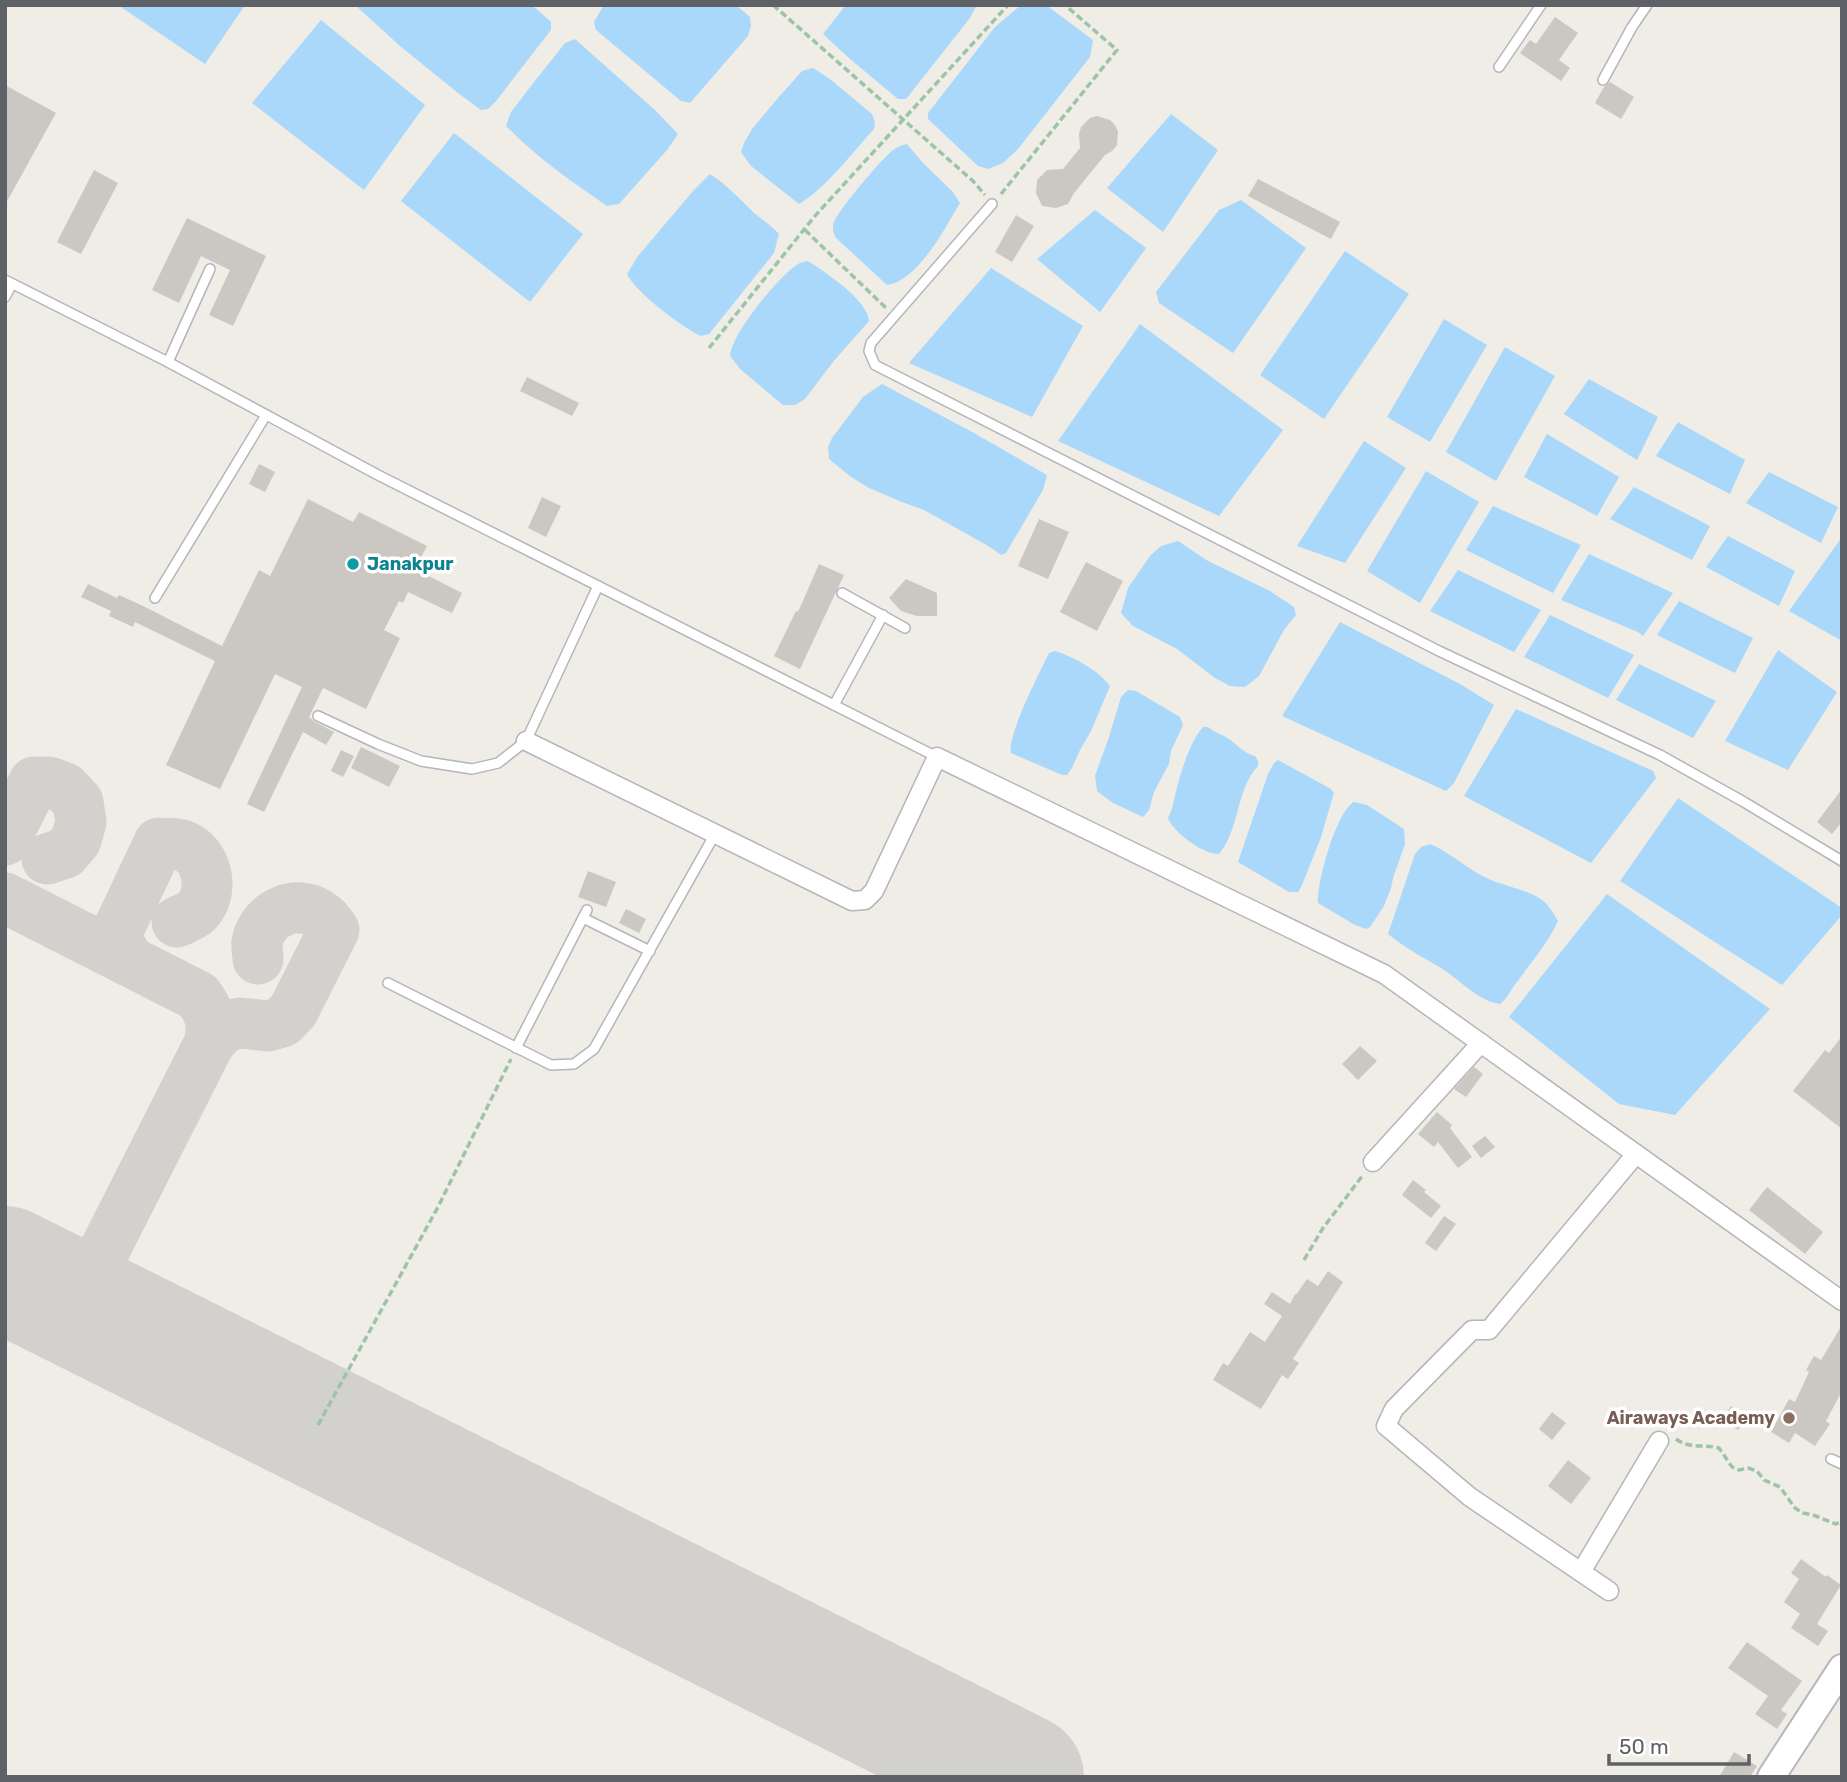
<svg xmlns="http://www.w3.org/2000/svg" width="1847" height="1782" viewBox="0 0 1847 1782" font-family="Rubik,sans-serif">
<rect width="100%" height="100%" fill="#efede6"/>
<g fill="#aad8fb">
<polygon points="118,5 245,5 205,64"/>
<polygon points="355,5 532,5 551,22 551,30 496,101 488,109 481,110 458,93 400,46"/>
<polygon points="604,5 736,5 750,17 751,26 748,36 690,103 681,101 596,30 594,22"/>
<polygon points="846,5 977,5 970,18 906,99 898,99 850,59 823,34"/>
<polygon points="1021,5 1046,5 1093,40 1090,57 1018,149 1003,163 988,169 978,166 928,119 928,113 995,27"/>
<polygon points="321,20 425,105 364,190 252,103"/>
<path d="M575,39L656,111L678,134L667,150L619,204L607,206C572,182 536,157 506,126L511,112L534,82L565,43Z"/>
<path d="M813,68L830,79L872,114L875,122L874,129C851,154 827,187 799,204L751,166L741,152L744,143L752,129L778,98L802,71Z"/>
<polygon points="1171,114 1218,150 1163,232 1107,188"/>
<polygon points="454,133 583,234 530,302 401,201"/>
<path d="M907,144L922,162L952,191L960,203C945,228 918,281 887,285L836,238C833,232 832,228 834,222C840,208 880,161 892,151C897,147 901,145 907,144Z"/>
<path d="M710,174C727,185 739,198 753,212C762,220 771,225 779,234L774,253L709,334L701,336C683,328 635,292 627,274L638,256L693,191Z"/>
<polygon points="1241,200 1306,248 1233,353 1159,303 1156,292 1219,210"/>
<polygon points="1095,210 1146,248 1100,312 1037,259"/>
<polygon points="1345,251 1409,294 1324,419 1260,375"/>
<path d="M808,261C826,273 867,299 869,321L833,362L805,399L795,405H783L740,369L730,356C731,334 779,276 798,264C800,263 806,261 808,261Z"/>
<polygon points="991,268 1083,326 1032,417 909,363"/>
<polygon points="1444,319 1487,345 1430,442 1387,417"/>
<polygon points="1140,324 1283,430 1219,516 1058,441"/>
<polygon points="1505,347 1555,376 1496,481 1446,452"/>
<polygon points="1589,379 1658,417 1637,460 1564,414"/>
<polygon points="882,384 974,433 1047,475 1043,490 1006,553 1001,555 990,547 924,510 902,502 869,488 851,477 829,459 828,447 832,438 863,397"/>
<polygon points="1678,422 1745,460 1730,494 1656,456"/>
<polygon points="1547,434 1619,477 1597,516 1524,477"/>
<polygon points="1364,441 1406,468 1345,563 1297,546"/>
<polygon points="1426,471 1479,502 1420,603 1367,571"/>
<polygon points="1769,472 1838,507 1821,543 1746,503"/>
<polygon points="1634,487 1710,526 1692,560 1610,519"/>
<polygon points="1493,506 1581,545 1553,593 1466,550"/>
<polygon points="1728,536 1795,571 1779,606 1706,567"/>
<polygon points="1842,537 1842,641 1789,611"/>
<polygon points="1178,541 1208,561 1270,591 1294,607 1296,615 1284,630 1259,676 1245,687 1230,686 1215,678 1177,649 1133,626 1121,613 1128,588 1150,556 1161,546"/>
<polygon points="1589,554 1673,593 1643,636 1638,632 1561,600"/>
<polygon points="1458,570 1541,610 1514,652 1430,611"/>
<polygon points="1679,601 1753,638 1735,673 1657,635"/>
<polygon points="1550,615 1634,655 1608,698 1524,657"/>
<polygon points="1340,622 1460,684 1494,705 1454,783 1446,791 1282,716"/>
<polygon points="1778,650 1837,692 1788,770 1725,741"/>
<path d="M1055,651C1072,656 1100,671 1110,686L1091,731L1080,750L1072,768L1067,775H1062L1011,753C1007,735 1040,672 1049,653Z"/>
<polygon points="1639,664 1716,701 1693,738 1616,700"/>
<polygon points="1128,690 1136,691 1180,717 1183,725 1171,751 1169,764 1154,792 1149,810 1143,817 1113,803 1097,791 1095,776 1109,737 1121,697"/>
<polygon points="1516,709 1653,771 1656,778 1591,863 1464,796"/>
<path d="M1203,727H1208C1213,731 1218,733 1224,736C1236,742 1242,753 1255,756L1258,761V766C1236,789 1240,829 1219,854C1204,855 1173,832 1168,818C1172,811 1173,804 1175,796C1179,777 1190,741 1203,727Z"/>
<polygon points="1278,760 1331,789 1334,793 1321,837 1302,885 1298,892 1289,892 1238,862 1268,774 1274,763"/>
<polygon points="1678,798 1842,908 1842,915 1782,985 1620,881"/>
<path d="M1354,802L1367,805L1404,829L1405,844L1393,878L1391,888L1384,906L1370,927L1366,929L1355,925L1318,903C1317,882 1336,812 1354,802Z"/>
<path d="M1430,844C1452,853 1469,871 1491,880C1506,886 1530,891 1542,900C1549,905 1553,913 1558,921C1548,943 1531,962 1517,982C1511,989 1508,998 1500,1004C1477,1000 1462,982 1444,970C1425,958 1406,949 1388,934L1415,854L1421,847Z"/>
<polygon points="1607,894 1770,1009 1675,1115 1619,1104 1509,1017"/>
</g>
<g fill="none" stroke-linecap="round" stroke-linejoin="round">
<g stroke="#d2d1ce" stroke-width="51">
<polyline points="5,840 34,782 49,782 65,788 78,802 81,822 76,840 65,853 47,859"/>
<path d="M5,898L198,996C210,1013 213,1020 210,1042L104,1251C77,1279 55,1282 19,1276"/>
<path d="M129,961L120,945L117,932L159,843C166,844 175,843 182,845C208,854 215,892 197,911C192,916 183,919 177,922"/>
<path d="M210,1042L224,1027L240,1023L268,1026L282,1022L293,1011L334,930C331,926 327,920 323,917C299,897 263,912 257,942C256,947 258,954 258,959"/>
<path d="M104,1251C97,1288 108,1306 132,1332"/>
</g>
<polyline stroke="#d2d1ce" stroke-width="126" points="5,1269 1021,1777"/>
</g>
<g fill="#cbc8c3">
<polygon points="1555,17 1578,33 1559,60 1570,68 1561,81 1520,53 1530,40 1536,44"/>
<polygon points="1610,82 1634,97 1621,119 1595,103 1604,87"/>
<polygon points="5,85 56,113 5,205"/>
<polygon points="1097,116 1110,120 1115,125 1118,131 1117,145 1112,151 1105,155 1074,193 1068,204 1056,208 1042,206 1036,193 1037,180 1047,170 1063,169 1080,148 1079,134 1081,127 1090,118"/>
<polygon points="94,170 118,183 81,254 57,242"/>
<polygon points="1258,179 1340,222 1331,239 1248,196"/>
<polygon points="1016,215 1034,226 1012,262 995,252"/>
<polygon points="187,218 266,256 233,326 209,315 230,270 201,256 179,303 152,290"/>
<polygon points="527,377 579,403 572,416 520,391"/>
<polygon points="259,464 275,472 265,492 249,484"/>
<polygon points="542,497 561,506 546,537 528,528"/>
<polygon points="308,499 353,522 359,512 427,546 415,569 462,593 452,613 408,592 403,603 399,601 384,630 400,638 366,709 323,688 309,717 315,722 334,732 326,745 303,732 264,812 247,804 302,687 275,674 220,789 166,765 215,661 135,622 133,627 109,616 111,611 81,597 88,584 117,598 119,595 143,606 222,646 259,570 270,576"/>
<polygon points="1039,519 1069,532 1048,579 1018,566"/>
<polygon points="1086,562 1123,581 1097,631 1060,612"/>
<polygon points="819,564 844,575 800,669 774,656 796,611 798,612"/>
<polygon points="906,579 937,593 937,616 917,616 901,611 889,598"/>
<polygon points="361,747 400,766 389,787 351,768"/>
<polygon points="341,750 354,756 343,777 331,771"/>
<polygon points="1842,789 1842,822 1832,834 1817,822"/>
<polygon points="588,871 616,882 606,907 578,897"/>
<polygon points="626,909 646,919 639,933 619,923"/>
<polygon points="1842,1036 1842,1129 1793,1091 1825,1050 1829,1053"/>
<polygon points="1360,1046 1377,1061 1358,1080 1342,1064"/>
<polygon points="1474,1067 1483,1074 1466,1097 1454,1089"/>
<polygon points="1437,1112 1452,1125 1450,1128 1472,1157 1458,1168 1438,1142 1434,1147 1418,1134"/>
<polygon points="1485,1136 1495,1147 1481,1158 1472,1146"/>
<polygon points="1413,1180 1426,1190 1424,1192 1441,1206 1431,1218 1402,1195"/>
<polygon points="1767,1187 1823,1232 1805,1254 1749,1210"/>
<polygon points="1444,1216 1456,1224 1436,1251 1425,1243"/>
<polygon points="1328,1271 1343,1282 1293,1359 1299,1363 1288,1379 1282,1375 1261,1409 1213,1380 1223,1363 1228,1366 1250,1332 1265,1342 1282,1316 1264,1304 1272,1292 1290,1304 1295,1294 1296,1295 1307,1279 1318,1286"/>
<polygon points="1842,1325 1842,1391 1826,1421 1830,1424 1815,1446 1795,1433 1789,1443 1771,1432 1789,1399 1795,1402 1809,1372 1806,1370 1814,1356 1821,1360"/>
<polygon points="1731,1406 1747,1417 1738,1430 1722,1420"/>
<polygon points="1552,1412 1566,1423 1552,1440 1539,1429"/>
<polygon points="1568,1460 1591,1478 1571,1504 1548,1486"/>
<polygon points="1801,1559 1826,1577 1827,1575 1841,1585 1817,1624 1828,1631 1818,1646 1791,1628 1800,1614 1784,1602 1799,1579 1791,1573"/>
<polygon points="1747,1642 1802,1681 1781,1710 1787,1714 1777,1729 1755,1714 1768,1696 1728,1668"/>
<polygon points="1734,1752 1757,1766 1750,1777 1719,1777"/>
</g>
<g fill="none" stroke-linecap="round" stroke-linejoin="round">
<g stroke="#b3b6ba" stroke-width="12">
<g id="service">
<polyline points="1499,67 1541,5"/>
<polyline points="1603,80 1632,27 1647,5"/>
<polyline points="992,204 871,343 869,351 875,365 1439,651 1660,755 1744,802 1842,861"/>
<polyline points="5,280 168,362 378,475 937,757"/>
<polyline points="5,297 12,284"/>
<polyline points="168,362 210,269"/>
<polyline points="842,593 905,628"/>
<polyline points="155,598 266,415"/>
<polyline points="834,705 883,615"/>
<polyline points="318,716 378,744 421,761 472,769 498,763 526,741 598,586"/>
<polyline points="583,918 650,951"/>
<polyline points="388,983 551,1065 574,1064 594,1049 715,834"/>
<polyline points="516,1048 587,910"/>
<polyline points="1831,1459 1842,1464"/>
</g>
</g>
<g stroke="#b3b6ba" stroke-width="21">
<g id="minor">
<polyline points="526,741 852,901 865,900 874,891 937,757 1384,974 1842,1301"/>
<polyline points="1373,1162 1481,1043"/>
<polyline points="1581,1572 1659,1441"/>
<polyline points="1609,1591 1470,1497 1386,1426 1394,1409 1472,1330 1489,1330 1636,1154"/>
</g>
</g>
<g stroke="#b5b8bd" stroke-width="30">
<polyline id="secondary" points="1771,1777 1842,1668"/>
</g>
<g stroke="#9cc4a8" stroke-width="3.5" stroke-dasharray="7 3.5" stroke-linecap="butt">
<polyline points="773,5 973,181 985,195"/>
<polyline points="1001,194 1117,50 1065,5"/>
<polyline points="805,230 886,308"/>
<polyline points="709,348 814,217 1008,5"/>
<polyline points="1304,1260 1323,1228 1363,1175"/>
<polyline points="318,1425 438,1207 511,1059"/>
<path d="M1676,1439C1689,1449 1704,1444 1719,1448L1732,1467L1739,1470L1748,1468L1757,1471L1764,1480L1780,1487L1795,1508L1803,1513L1813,1515L1836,1524L1842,1521"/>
</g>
<use href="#service" stroke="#fff" stroke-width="9"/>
<use href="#minor" stroke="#fff" stroke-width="18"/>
<use href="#secondary" stroke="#fff" stroke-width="26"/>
</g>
<circle fill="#0f9aa8" stroke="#fff" stroke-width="2.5" cx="353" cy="564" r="7"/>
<circle fill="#8d6e63" stroke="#fff" stroke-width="2.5" cx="1789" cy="1418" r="7"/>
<g text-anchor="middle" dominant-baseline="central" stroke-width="7" stroke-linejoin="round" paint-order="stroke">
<g font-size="18" font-weight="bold" fill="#0d838f" stroke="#fff" text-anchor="start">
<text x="367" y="564">Janakpur</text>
</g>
<g font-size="18" font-weight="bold" fill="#785e54" stroke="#fff" text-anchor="end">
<text x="1775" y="1418">Airaways Academy</text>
</g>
</g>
<rect width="1847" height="1782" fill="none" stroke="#5e6166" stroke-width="14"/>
<path d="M1609 1754v10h140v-10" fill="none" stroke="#5e6166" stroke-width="3.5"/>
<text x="1619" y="1754" font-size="21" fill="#5e6166" stroke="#ffffff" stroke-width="5" paint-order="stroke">50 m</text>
</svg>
